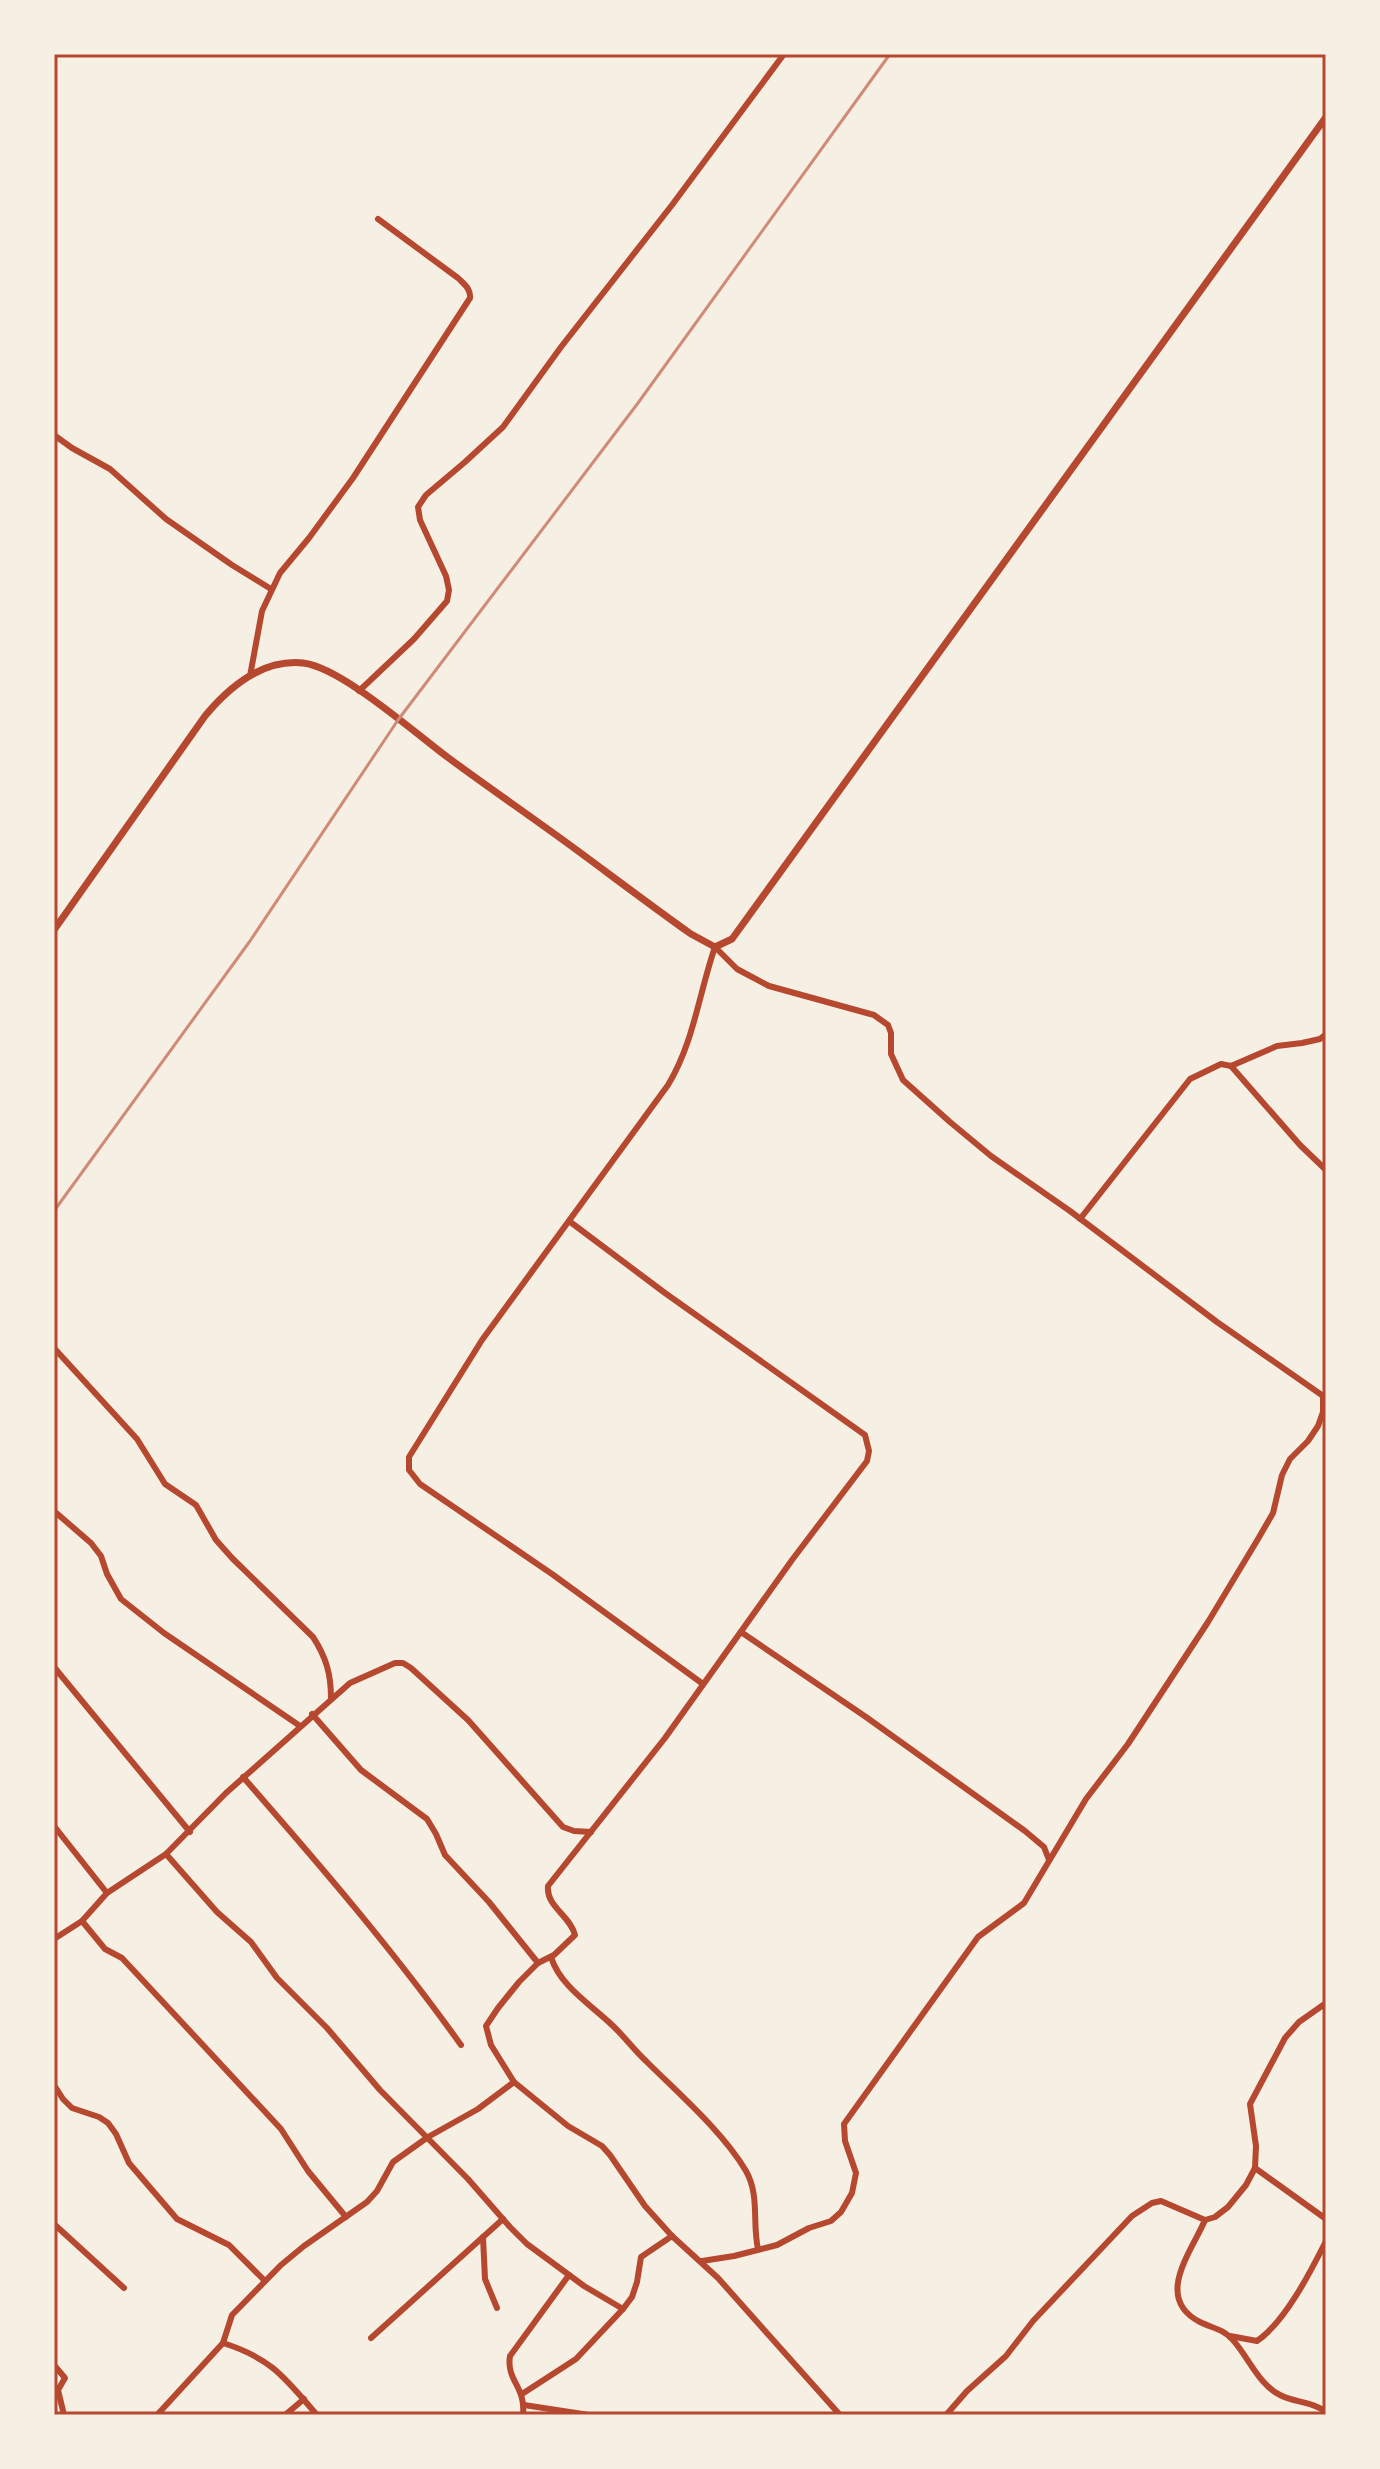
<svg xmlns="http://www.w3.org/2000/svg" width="1380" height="2469" viewBox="0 0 1380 2469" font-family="Raleway,sans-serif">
<rect width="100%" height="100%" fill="#f6efe4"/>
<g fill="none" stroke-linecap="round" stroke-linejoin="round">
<g stroke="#b5482f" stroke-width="6">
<polyline points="54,435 72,448 110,469 166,519 232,565 271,589"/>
<path d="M250,676L262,611L280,573L309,538L353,478L470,298C471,289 464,284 458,278L378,219"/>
<polyline points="359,691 414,639 447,601 449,590 446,576 420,520 418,507 426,495 465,462 503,427 561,347 672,205 784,54"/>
<polyline points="1231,1066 1300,1145 1326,1170"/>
<polyline points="1080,1219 1190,1079 1221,1064 1231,1066 1277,1046 1302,1043 1320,1039 1326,1034"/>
<path d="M569,1221L665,1293L865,1435L869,1451L867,1461L792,1560L665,1738L548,1886C546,1907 570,1915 575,1935L554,1955L538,1963L519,1982L498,2008L486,2026L491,2045L514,2082L568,2126L602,2146L610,2155L645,2206L672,2236L718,2278L840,2415"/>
<path d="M54,1348L137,1439L165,1484L196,1505L216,1540L232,1558L313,1637C326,1657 331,1674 331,1698"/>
<polyline points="54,1511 91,1543 101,1556 107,1574 121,1599 164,1633 300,1726"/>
<polyline points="741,1632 866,1717 1025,1831 1044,1847 1049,1860"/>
<polyline points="54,1667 190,1832"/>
<path d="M703,1684L552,1574L420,1484L409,1470V1457L482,1340L668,1085C694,1042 699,993 715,947L737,969L769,986L874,1015L888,1025L891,1033V1054L903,1080L950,1122L991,1156L1070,1211L1217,1322L1326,1398"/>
<polyline points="312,1714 361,1770 427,1819 436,1834 445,1855 489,1902 538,1963"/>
<path d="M243,1777C319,1864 394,1951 461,2045"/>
<polyline points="54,1826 107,1893"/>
<polyline points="166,1854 217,1912 251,1942 277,1978 327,2028 380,2090 468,2179 510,2227 527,2244 584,2286 623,2309"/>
<polyline points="82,1921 105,1949 122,1958 281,2129 308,2171 346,2217"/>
<polyline points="54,1939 82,1921 107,1893 166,1854 226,1793 350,1683 395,1663 403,1663 411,1668 468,1720 563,1827 574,1831 591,1832"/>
<path d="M551,1957C560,1986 590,2004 612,2025C624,2036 634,2050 646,2061C678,2093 723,2132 746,2171C760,2196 752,2222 758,2249"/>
<polyline points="54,2085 63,2099 72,2108 99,2117 108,2123 116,2134 129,2163 177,2219 229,2245 265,2281"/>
<polyline points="1255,2168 1326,2219"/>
<path d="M1205,2220C1192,2251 1153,2298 1200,2322C1212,2328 1223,2329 1232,2339C1248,2356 1258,2384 1280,2395C1295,2403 1312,2401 1326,2412"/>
<polyline points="54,2224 124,2288"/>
<polyline points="483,2237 485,2279 497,2308"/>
<polyline points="702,2261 734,2256 777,2245 809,2228 831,2221 841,2212 852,2193 856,2173 845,2141 844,2124 978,1937 1024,1903 1086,1799 1128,1744 1208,1622 1258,1539 1273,1513 1282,1475 1290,1459 1308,1441 1318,1426 1323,1412 1323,1396"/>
<path d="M1230,2336L1257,2341C1285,2322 1311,2271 1326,2241"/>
<polyline points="371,2338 503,2219"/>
<polyline points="223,2343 232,2315 281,2265 304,2246 367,2202 377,2191 393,2162 428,2137 478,2109 514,2082"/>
<polyline points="54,2365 65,2378 58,2390 64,2415"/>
<polyline points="522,2394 576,2359 623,2309 632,2297 637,2282 641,2257 672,2236"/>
<polyline points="524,2405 589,2415"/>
<path d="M157,2415L223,2343C271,2358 285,2378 317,2415"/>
<polyline points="285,2415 304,2399"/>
<path d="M523,2415C526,2386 506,2381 510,2356L569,2275"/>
<polyline points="946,2415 967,2391 1006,2356 1033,2321 1132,2216 1152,2203 1161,2201 1205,2220 1215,2217 1228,2207 1246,2185 1255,2168 1256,2146 1250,2104 1285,2038 1299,2022 1326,2003"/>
</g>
<path stroke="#b5482f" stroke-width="7" d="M54,930L205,716C229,687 262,659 303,663C341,667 416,734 450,759C492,790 536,820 578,851C616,879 653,907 691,934L715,947L732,939L1326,117"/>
<polyline stroke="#cf8b77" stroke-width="3" points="54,1211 250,941 398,720 638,403 890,54"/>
</g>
<rect width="1380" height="2469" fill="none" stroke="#f6efe4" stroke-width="112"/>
<rect x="56" y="56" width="1268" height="2357" fill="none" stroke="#b5482f" stroke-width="3"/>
</svg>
